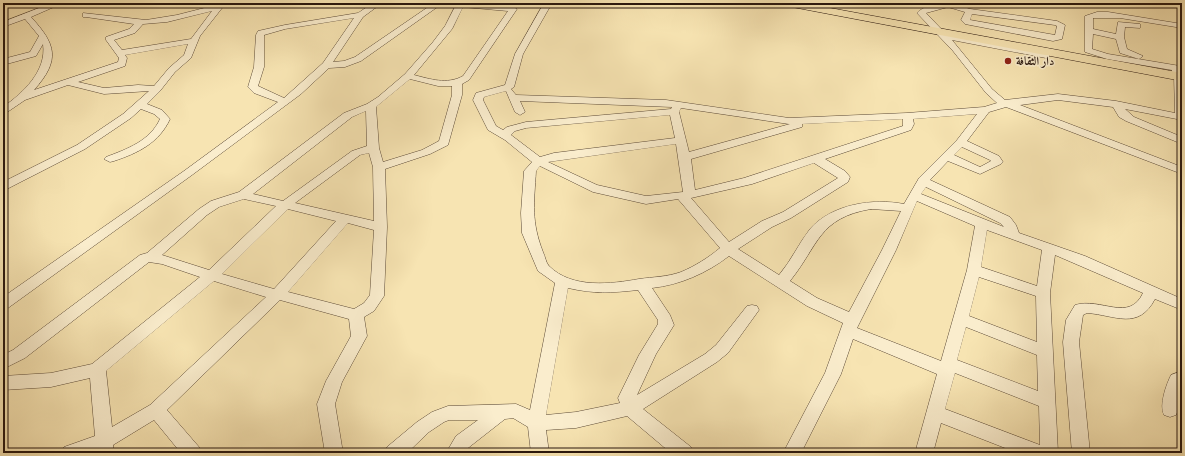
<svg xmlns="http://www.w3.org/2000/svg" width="1185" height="456" viewBox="0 0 1185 456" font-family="'IM FELL DW Pica',Amiri,serif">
<rect width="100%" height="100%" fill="#f7e4b2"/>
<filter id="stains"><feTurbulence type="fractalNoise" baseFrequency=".005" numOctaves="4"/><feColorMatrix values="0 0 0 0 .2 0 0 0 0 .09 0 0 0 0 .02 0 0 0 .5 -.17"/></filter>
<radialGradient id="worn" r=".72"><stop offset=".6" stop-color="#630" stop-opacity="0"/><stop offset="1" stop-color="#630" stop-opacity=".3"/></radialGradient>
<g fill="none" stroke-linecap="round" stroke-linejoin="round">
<g stroke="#5c4a37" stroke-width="1">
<g id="minor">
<path d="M52,3H63L31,17C56,44 61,60 34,90L118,62L119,58L106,40V37L129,29L134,24L86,17H83V13L146,20L177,15L216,5L218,3H226L200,36L191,58L175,72L160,91L147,104L162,110L170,119C159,143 138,153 114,161L110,162L104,159L106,157C127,149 150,141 160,119L154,114L141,109L131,118L85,149L3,191V182L77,145L123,114L149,91L104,94L68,85L25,100L3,115V107C23,93 47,71 43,44L36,56L3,65V59L30,52L39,36L25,19L3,27V22ZM212,11L191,39L122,50L114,40L135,33L143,24L167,22ZM188,44L184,55L169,68L154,86L138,85L104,88L78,82L125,66L127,58L125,55Z"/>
<path d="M373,3H382L363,17L333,62L344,61L355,57L434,3H443L361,61L345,67L329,68L301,94L192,175L8,308L3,309V297L184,171L278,102L254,93L248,87L254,67L256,35L258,31L285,25L358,13ZM354,18L323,63L284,98L258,86L264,67V35L285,29Z"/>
<path d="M457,3L513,7L517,9L469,80L462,84V95L448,145L430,154L385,169L387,227L384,296L374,311L364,317L367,336L342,382L335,404L343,453H325L317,404L326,381L351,336L349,319L280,300L167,410L199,447L201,453H181L154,420L113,445L114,453H62L64,447L95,436L90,378L51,387L3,390V376L51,373L92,364L200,277L162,264L149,262L25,358L3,369V355L13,350L140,255L147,253L199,209L211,201L239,192L344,113L367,104L378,97L405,74L433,42L445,26ZM463,7L508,11L463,76C447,85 430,79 414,75L452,29ZM410,79L438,86H452V95L439,141L422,150L383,162L379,148L376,107ZM366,111L367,146L352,151L283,201L253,194L352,117ZM369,153L373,167L374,221L295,203L360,155ZM244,199L276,206L209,270L162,255L207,215L219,207ZM288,209L336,221L274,289L222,274ZM348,223L374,230L370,295L364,303L354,309L288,292ZM214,281L266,297L150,405L112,427L106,371Z"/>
<path d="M544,3H552L523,54L514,87L511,89L516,95L666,100L789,118L907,113L984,107L997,103L986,93L953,51L917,13C926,3 948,3 961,3L957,5L970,9L1057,21L1065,25L1062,39L1053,41L965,24L961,20L965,12L948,7L926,13L946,34L1049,53V57L1046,58L952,40L992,89L1005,100L1058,94L1116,101L1175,113L1174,75L1171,73L1172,70L1107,59L1085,52V16L1097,12H1108L1182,24V28L1120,18H1093V29L1116,34L1118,22L1140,24V28L1125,27L1124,37L1127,49L1143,56L1139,59L1120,53L1116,39L1093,34L1092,49L1108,54L1180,66L1182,68L1180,75L1182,76V120L1125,109L1134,117L1182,137V144L1126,121L1119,117L1113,107L1058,100L1020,105L1182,167V174L1006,107L989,112L967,141L999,156L1003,162L1001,164L980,174L948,161L930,180L1010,217L1016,225L1019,233L1085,256L1182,299V310L1155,299C1138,331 1115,315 1087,313L1083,315L1079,342L1090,453H1072L1063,342L1066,320L1075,305C1101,297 1129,323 1143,293L1055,255L1050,293L1058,453H1018L941,423L933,453H915L937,374L853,339L841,374L801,453H783L825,373L843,323L807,306L729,256C707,273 680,285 652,288L670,315L674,325L656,354L637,395L705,354L716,345L747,306L752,305L757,306L759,310L728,353L717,362L643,409L691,447L693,453H671L627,416L576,428L546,430L549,453H531L528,427L513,418L505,419L468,448L465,453H446L456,436L478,420H449L444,422L429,432L407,453H385L387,447L417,422L432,412L448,406L516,404L530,410L555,283L538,271L522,233L521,213L524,171L532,162L505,140L488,130L473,100L476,93L505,85L515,54ZM972,14L1055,25L1057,26L1055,35L970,20ZM506,91L515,112L520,115L525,112L520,101L672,107L671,109L526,122L507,127L503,130L496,126L483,100L484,97ZM681,108L789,124H790L689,152L679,112ZM977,114L957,140L919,178L904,204C873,198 832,204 810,229C799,243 791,261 779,275L738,249L772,227L791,218L848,182L850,177L845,171L825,159L911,130L914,124L913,119ZM670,115L675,138L554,153L540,157L511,135L515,131L526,128ZM903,119V126L744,178L695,190L691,159L802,127V124ZM676,144L683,192L646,196L597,185L548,162ZM962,147L990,160L991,161L980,167L954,155ZM814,163L838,178L783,212L762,221L729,242L691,198L752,184ZM540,166L593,192L646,204L678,199L720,248C708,258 695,266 681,272C667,277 653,277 639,279C611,284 572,289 549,266C546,263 545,256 543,252C531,221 534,204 536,171ZM926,187L1000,223L1004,227L921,194ZM917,201L975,226L967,270L941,361L857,328L896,250ZM871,209L901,211L882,250L849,312L817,298L790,281C819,245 818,218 871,209ZM987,230L1042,250L1037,286L981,267ZM979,277L1036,296L1037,342L969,316ZM568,288C594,294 611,293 638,290L658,320V324L639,355L618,398L620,403L576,412L546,415ZM966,327L1037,355L1038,391L957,360ZM955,373L1039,406L1040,445L945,409Z"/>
<path d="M1182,371C1182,386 1183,401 1176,415L1170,417L1164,415C1159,405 1166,385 1171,375Z"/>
</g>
</g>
<g stroke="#29170e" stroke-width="1">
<polygon id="major" points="782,3 803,3 1182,73 1182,81 787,6"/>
</g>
<use href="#minor" fill="#faedcd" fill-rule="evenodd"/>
<use href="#major" fill="#f7e4b2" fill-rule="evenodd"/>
</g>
<circle fill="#8f2418" stroke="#faedcd" stroke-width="1.5" cx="1008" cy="61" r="4"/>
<g text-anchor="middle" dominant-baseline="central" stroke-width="3" stroke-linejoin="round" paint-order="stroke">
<g font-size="12" font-weight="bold" fill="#29170e" stroke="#faedcd" text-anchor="start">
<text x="1016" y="61">دار الثقافة</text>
</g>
</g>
<rect width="1185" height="456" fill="none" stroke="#f7e4b2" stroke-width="16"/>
<rect x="4" y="4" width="1177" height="448" fill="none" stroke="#29170e" stroke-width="2"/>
<rect x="8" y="8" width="1169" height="440" fill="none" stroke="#29170e"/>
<rect width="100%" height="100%" filter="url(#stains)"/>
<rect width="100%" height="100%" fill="url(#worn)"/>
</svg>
